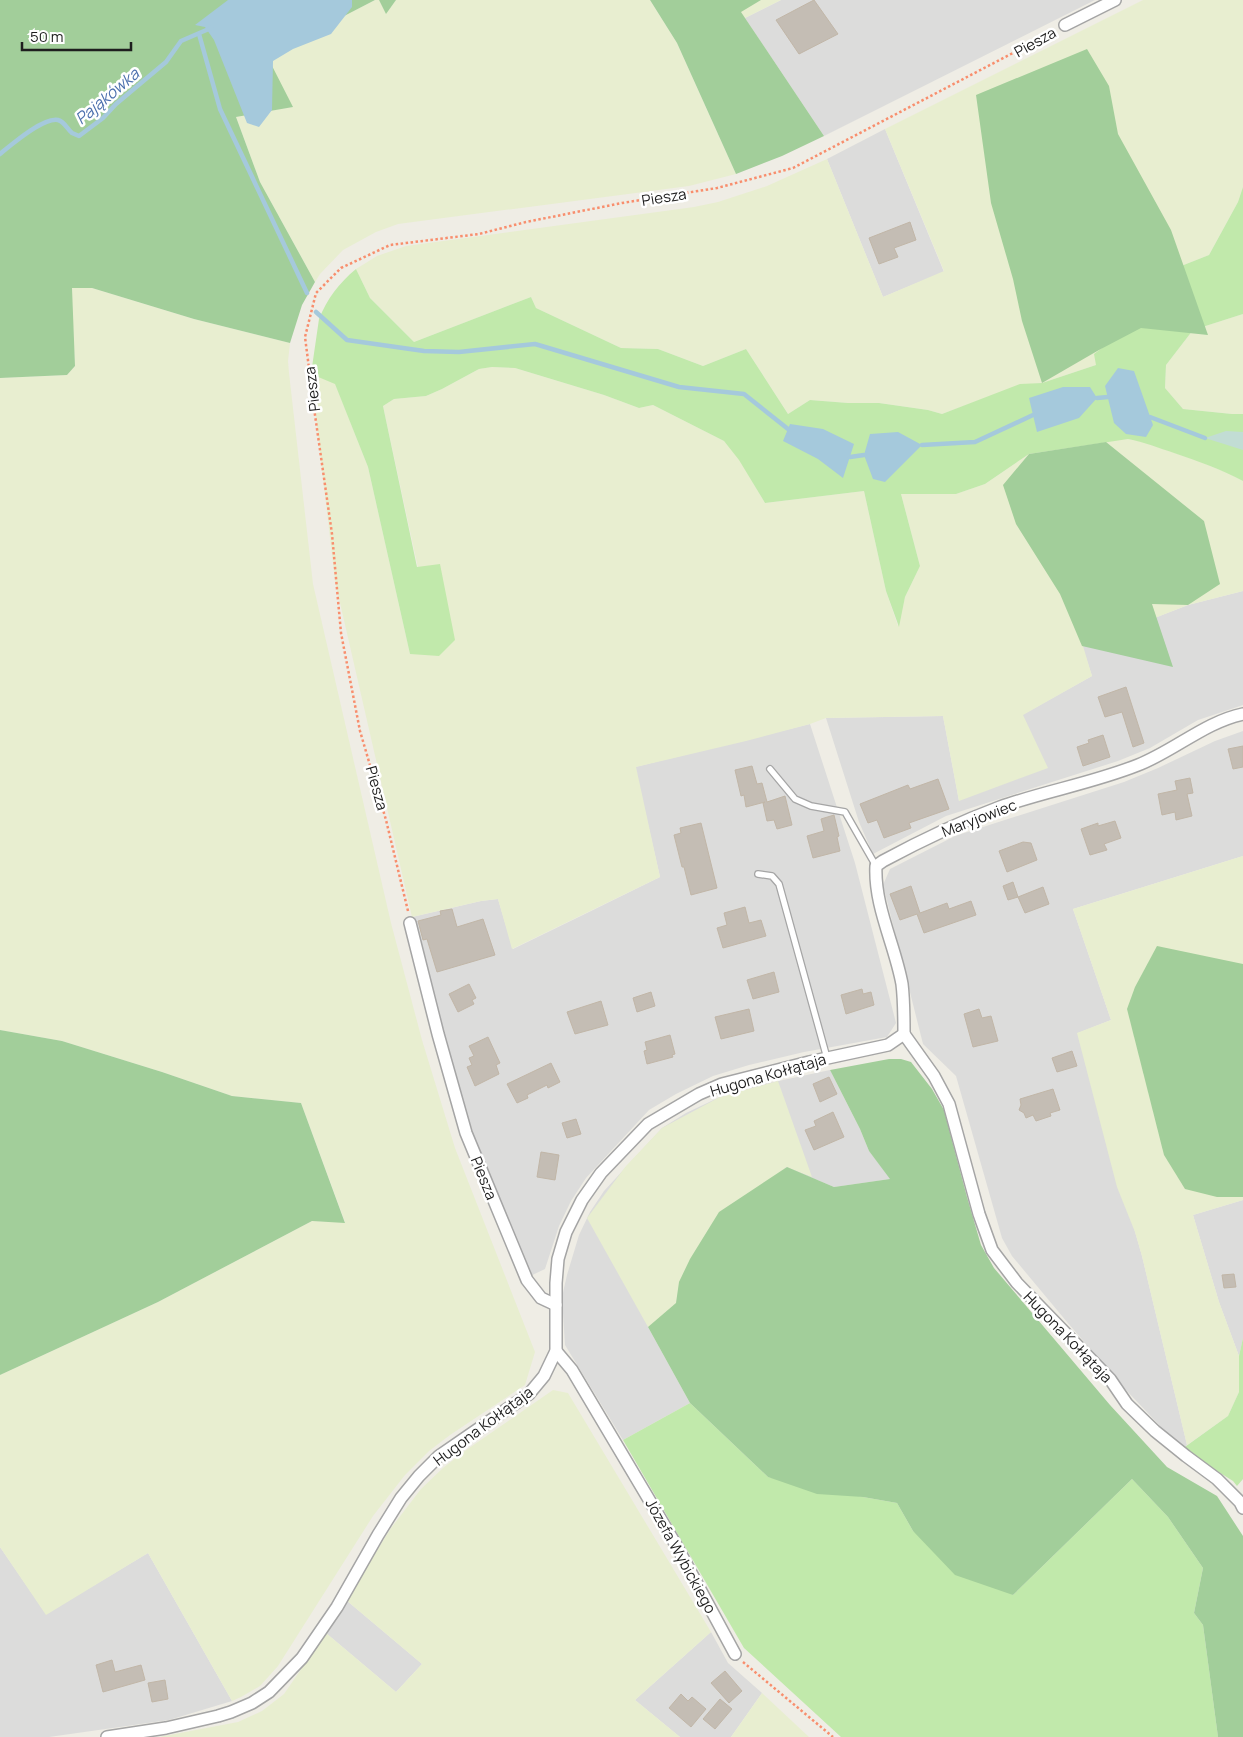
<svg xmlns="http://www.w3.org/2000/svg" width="1243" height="1737" viewBox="0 0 1243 1737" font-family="Manrope,sans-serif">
<rect width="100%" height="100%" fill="#efede5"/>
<g fill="#dcdcdb">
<polygon points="781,0 1095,0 824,136 745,18"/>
<polygon points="885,129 944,272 883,297 827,159"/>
<polygon points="1243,591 1243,705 1198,720 1150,748 1118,761 946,816 873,854 859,822 826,718 943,716 959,801 1022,715 1092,676 1082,646 1188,605"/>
<polygon points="810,724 855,863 896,1023 887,1037 804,1052 749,1065 713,1076 676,1094 649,1110 586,1178 571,1201 559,1226 545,1269 528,1277 475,1140 443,1033 412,917 481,901 498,899 513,949 589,912 660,877 635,767"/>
<polygon points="1243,731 1243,856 1073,909 1111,1020 1078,1033 1142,1256 1187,1445 1182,1449 1126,1390 1067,1322 1012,1256 1002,1238 956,1076 923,1044 883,885 890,869 955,836 1124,782 1158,768 1215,741"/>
<polygon points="830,1070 860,1129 869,1151 891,1179 834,1187 786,1167 648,1327 690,1403 623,1440 565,1345 562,1297 567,1275 579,1235 590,1212 604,1191 662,1128 686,1113 720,1097 755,1086"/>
<polygon points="1243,1200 1243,1338 1239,1356 1219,1302 1193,1215"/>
<polygon points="0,1547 46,1614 148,1553 232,1701 169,1720 49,1737 0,1737"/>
<polygon points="346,1600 422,1664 396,1692 326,1633"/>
<polygon points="711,1632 728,1663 762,1693 731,1737 680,1737 635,1700"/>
</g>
<g fill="#e8eed0">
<polygon points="375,0 379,0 386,13 396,0 650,0 677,43 736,174 689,186 398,224 376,232 343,250 320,274 315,282 260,182 236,117 292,107 267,56"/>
<polygon points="761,0 781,0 745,18 740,11"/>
<polygon points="1143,0 1243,0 1243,187 1238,202 1209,255 1166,272 1096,365 1042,383 1020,385 942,414 928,410 879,403 848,403 810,400 788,414 746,349 703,366 658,349 621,348 536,308 531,297 414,342 370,298 356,269 377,256 406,246 694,207 718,202 767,186 827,159 883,297 944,271 885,129"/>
<polygon points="71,288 92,288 194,319 290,343 288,361 289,373 313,584 391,923 422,1040 455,1148 535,1352 525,1385 450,1435 429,1451 405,1475 373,1516 278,1666 260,1686 241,1697 232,1701 148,1553 46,1615 0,1547 0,1375 158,1302 312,1221 345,1222 301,1103 232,1096 162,1072 62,1041 0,1030 0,378 67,375 75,366"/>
<polygon points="1243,314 1243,414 1232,414 1183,409 1165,388 1166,365 1193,330"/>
<polygon points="492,367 515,368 604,395 639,408 653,405 724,441 739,459 765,503 864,491 886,591 898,626 905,597 920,566 901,494 956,494 985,484 1029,454 1115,440 1128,439 1140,441 1198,461 1228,473 1243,481 1243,591 1188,605 1083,646 1092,676 1023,715 1048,768 959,801 943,716 826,718 810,724 746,741 636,767 660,877 512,949 498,899 481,901 412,917 335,581 311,374 335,383 368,467 410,654 418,568 383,406 394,399 426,396 442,389 479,369"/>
<polygon points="1243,856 1243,1200 1193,1215 1219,1302 1239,1356 1239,1392 1228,1416 1187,1445 1142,1256 1135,1232 1117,1187 1077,1033 1111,1020 1073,909"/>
<polygon points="778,1081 812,1177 786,1167 676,1312 648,1327 587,1218 626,1166 662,1128 720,1097"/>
<polygon points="553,1390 568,1393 711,1632 635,1700 680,1737 159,1737 238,1722 262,1711 284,1694 326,1633 396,1692 422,1664 346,1600 391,1528 421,1489 443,1468 462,1453"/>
<polygon points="762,1693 809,1737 731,1737"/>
</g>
<g fill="#c1e9ab">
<path d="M1243,187V314L1193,330L1166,365L1165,388L1183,409L1232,414H1243V481C1221,469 1197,461 1174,453C1159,448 1144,442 1128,439L1029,454L985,484L956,494H901L920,566L905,597L899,627L886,591L864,491L765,503L739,460L724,441L653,405L639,408L604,395L515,368L492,367L479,369L442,389L426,396L394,399L383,406L417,567L440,564L455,640L439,656L410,654L368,467L335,384L311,374L319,319C327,299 339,283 356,269L370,298L414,342L531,297L536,308L621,348L658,349L703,366L746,349L788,414L810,400L848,403H879L928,410L942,414L1020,384L1042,383L1096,365L1094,354L1133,325L1166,272L1209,255L1238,202Z"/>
<polygon points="1243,1338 1243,1479 1237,1486 1233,1481 1182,1449 1228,1416 1239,1392 1239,1356"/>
<polygon points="690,1403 768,1477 863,1497 897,1503 913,1531 1013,1595 1132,1479 1168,1517 1203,1568 1194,1613 1203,1625 1218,1737 841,1737 744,1648 623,1440"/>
</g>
<g fill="#a2ce9a">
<polygon points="0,0 375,0 267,56 293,107 236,117 260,182 315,282 302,305 290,343 194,319 92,288 72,288 75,366 67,375 0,378"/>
<polygon points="379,0 396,0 386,14"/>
<polygon points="650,0 761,0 741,12 824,136 782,156 736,174 677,43"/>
<polygon points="1087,49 1109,86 1118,134 1171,230 1208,335 1141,328 1099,350 1042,383 1022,321 1013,279 991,203 976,95"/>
<polygon points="1106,442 1204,521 1220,584 1188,605 1152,604 1173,667 1082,646 1060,594 1016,524 1003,485 1029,454"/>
<polygon points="1157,946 1243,964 1243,1197 1217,1197 1185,1189 1164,1155 1127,1009 1135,987"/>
<polygon points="0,1030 62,1041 162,1072 232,1096 301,1103 345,1223 312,1221 158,1302 0,1375"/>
<polygon points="889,1059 901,1059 911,1062 932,1089 944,1110 967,1197 981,1245 994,1268 1110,1405 1167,1467 1217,1496 1243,1536 1243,1737 1218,1737 1203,1625 1194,1613 1203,1568 1168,1517 1132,1479 1013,1595 955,1575 913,1531 897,1503 863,1497 817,1494 768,1477 690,1403 648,1327 676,1303 679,1282 690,1259 719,1212 787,1167 834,1187 890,1179 869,1151 860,1129 830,1070"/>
</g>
<polygon fill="#c2ddd4" points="1226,431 1243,432 1243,450 1205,438"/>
<g fill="#a5c9dc">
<polygon points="228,0 352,0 352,7 331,34 293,49 273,61 272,110 259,127 247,123 214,40 205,27 195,25"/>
<polygon points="1118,368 1134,371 1153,425 1146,437 1126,434 1114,423 1105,386"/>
<polygon points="1063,387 1090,387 1097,398 1079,418 1037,432 1029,398"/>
<polygon points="790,424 823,429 854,444 843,478 818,459 783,441"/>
<polygon points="898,432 922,445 885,482 873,479 864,455 870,434"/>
</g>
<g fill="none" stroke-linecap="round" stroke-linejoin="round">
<g stroke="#a5c9dc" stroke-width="4.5">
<polyline points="199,34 220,109 307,293"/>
<path d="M0,154C11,145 43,117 58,120C65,122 67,129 72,133C72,133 79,136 79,136L103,118L116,104L166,62L181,41L211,28"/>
<polyline points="316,312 347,340 424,351 459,352 535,344 679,387 744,394 788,429"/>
<polyline points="1097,398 1108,397"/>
<polyline points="1150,417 1205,438"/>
<polyline points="922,445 975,442 1033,415"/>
<polyline points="850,457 864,455"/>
</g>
</g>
<g fill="#c4bdb4" stroke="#c1b6a7">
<polygon points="814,0 838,34 799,54 776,20"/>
<polygon points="910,222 916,240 894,248 898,257 879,264 869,238"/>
<polygon points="1126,687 1144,743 1133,747 1122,712 1105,717 1098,697"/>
<polygon points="1103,735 1110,757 1083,766 1077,747 1089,743 1088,740"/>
<polygon points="1243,746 1243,767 1233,769 1228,749"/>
<polygon points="752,766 757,784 762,783 767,802 785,796 792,825 777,829 774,820 767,821 763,803 765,802 746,807 744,795 741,796 735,770"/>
<polygon points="1190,778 1193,793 1187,794 1192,816 1176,820 1175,812 1162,815 1158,794 1177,790 1175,781"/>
<polygon points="938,779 949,809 909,823 911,828 884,838 877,820 868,823 860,804 908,785 910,789"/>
<polygon points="834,815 839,836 837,837 840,851 813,858 807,836 824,831 821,819"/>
<polygon points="1115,821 1121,838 1104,844 1107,850 1090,855 1081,829 1098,823 1098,826"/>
<polygon points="701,823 717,888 691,895 684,867 682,867 674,835 681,833 680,828"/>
<polygon points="1023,842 1031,843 1037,860 1007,872 999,851"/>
<polygon points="1013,882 1018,897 1008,900 1003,886"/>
<polygon points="911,886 920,913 947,903 949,909 971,901 976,915 924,933 917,914 900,920 890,894"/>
<polygon points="1043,887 1049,904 1025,913 1018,897"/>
<polygon points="745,907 749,923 761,920 766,936 723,948 717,928 727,925 724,913"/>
<polygon points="452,909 457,927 483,919 495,955 437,972 427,939 423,940 418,921 441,915 440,911"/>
<polygon points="774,972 779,992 753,999 747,980"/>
<polygon points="469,984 476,998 472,1000 474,1004 458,1012 449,994"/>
<polygon points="862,989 863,994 871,992 874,1005 846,1014 841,995"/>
<polygon points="651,992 655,1006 637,1012 633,998"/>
<polygon points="601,1001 608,1025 575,1034 567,1012"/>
<polygon points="749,1009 754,1031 721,1039 715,1017"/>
<polygon points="979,1009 982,1018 991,1016 998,1041 973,1047 964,1014"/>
<polygon points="670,1035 675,1054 672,1055 673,1057 647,1064 644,1051 647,1050 645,1042"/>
<polygon points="488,1037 500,1063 496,1065 499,1074 475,1086 467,1067 472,1065 469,1058 474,1056 469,1046"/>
<polygon points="1072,1051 1077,1066 1057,1072 1052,1058"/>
<polygon points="551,1063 560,1082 548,1088 547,1085 527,1095 528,1098 517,1103 507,1084"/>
<polygon points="829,1077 837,1094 820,1102 813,1084"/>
<polygon points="1053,1089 1060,1110 1050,1113 1051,1116 1036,1121 1033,1115 1026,1118 1024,1113 1019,1110 1021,1105 1020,1099"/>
<polygon points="833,1112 844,1137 814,1150 805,1130 816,1126 814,1121"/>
<polygon points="576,1119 581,1134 567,1138 562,1123"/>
<polygon points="541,1152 559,1155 555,1180 537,1177"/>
<polygon points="1234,1274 1236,1287 1224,1288 1222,1275"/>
<polygon points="112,1660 115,1672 141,1665 145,1680 103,1692 96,1665"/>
<polygon points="725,1671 742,1691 729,1703 711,1683"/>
<polygon points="165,1680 168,1699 152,1702 148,1683"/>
<polygon points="681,1694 688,1701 692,1697 706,1709 691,1727 669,1708"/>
<polygon points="720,1699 732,1709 715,1729 703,1719"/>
</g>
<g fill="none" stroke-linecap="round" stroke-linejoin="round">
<g stroke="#a5a5a5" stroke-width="8">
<g id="lane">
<polyline points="770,769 795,799 811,806 845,812 876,866"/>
<polyline points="758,874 772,876 779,884 827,1058"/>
</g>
</g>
<g stroke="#a5a5a5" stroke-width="14">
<g id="street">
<polyline points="1065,25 1115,0"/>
<polyline points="410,923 438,1034 466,1133 527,1280 541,1298 556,1305"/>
<polyline points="904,1034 934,1076 949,1104 979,1214 992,1250 1017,1283 1110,1379 1127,1404 1155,1431 1186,1456 1217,1479 1240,1502 1243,1508"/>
<path d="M904,1034C904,1018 904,1000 902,984C895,945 874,906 876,866L883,861C920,841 960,822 1000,807C1045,791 1093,783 1138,765C1174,751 1205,722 1243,714"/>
<polyline points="556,1351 572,1370 676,1545 735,1654"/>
<polyline points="107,1737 166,1728 218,1716 231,1712 252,1703 269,1692 302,1658 337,1607 378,1535 401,1498 419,1476 439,1456 529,1394 544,1376 556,1351 556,1283 558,1259 566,1232 582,1200 601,1173 648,1124 699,1094 722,1084 809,1062 888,1045 904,1034"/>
</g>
</g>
<g stroke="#f88e6d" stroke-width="2.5" stroke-dasharray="2.5 2.5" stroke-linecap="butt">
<polyline points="408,911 386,820 360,731 341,633 332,534 315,415 305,337 316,293 341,268 390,245 479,234 526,222 622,203 717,188 793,168 1055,31"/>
<polyline points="743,1662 833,1737"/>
</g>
<use href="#lane" stroke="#fff" stroke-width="5.5"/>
<use href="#street" stroke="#fff" stroke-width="11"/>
</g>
<g text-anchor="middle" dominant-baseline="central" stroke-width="5" stroke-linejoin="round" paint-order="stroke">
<g font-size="15" fill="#1e1e1e" stroke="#fff">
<text transform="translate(1035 42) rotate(-29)">Piesza</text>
<text transform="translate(664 197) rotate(-9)">Piesza</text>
<text transform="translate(312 389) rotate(-97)">Piesza</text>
<text transform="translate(377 788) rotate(74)">Piesza</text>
<text transform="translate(979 818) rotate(-21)">Maryjowiec</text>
<text transform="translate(768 1075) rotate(-16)">Hugona Kołłątaja</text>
<text transform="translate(484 1178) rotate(68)">Piesza</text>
<text transform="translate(1068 1337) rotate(46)">Hugona Kołłątaja</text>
<text transform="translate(483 1426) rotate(-37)">Hugona Kołłątaja</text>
<text transform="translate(681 1556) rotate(61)">Józefa Wybickiego</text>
</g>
<g font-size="16" font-style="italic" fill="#4b6fad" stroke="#fff">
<text transform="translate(107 96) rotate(-40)">Pająkówka</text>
</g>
</g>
<path d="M22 42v8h109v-8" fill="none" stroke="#1e1e1e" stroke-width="2.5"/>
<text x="30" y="42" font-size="15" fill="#1e1e1e" stroke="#ffffff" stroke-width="4" paint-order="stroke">50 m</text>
</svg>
